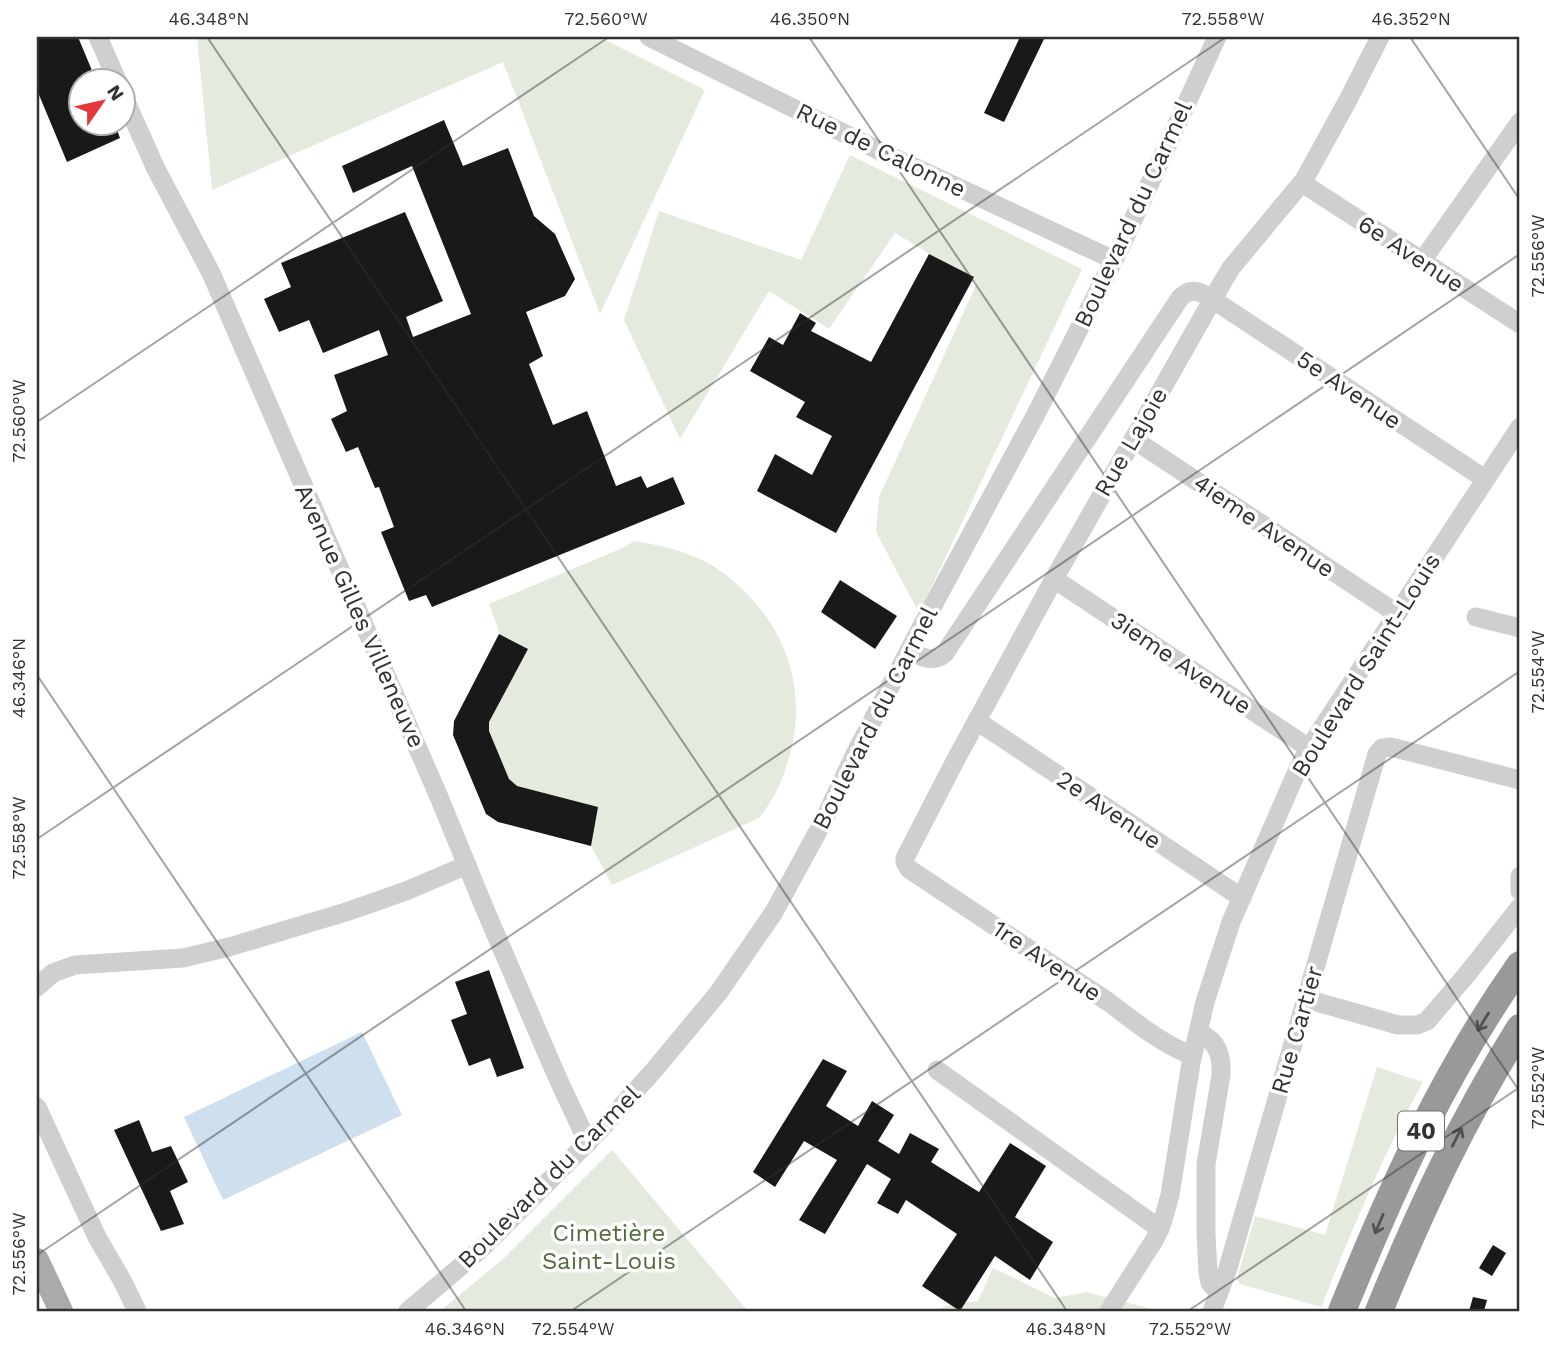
<svg xmlns="http://www.w3.org/2000/svg" width="1557" height="1348" viewBox="0 0 1557 1348" font-family="'Work Sans',sans-serif">
<rect width="100%" height="100%" fill="#fff"/>
<g fill="#e4ebde">
<polygon points="197,37 599,37 705,90 600,314 503,62 212,190"/>
<polygon points="850,155 1082,269 919,613 876,532 879,497 977,283 895,233 829,329 769,291 680,439 624,320 659,211 801,260"/>
<path d="M634,541C659,545 683,550 706,562C718,568 730,578 740,587C790,633 808,696 788,761C781,785 774,799 759,818L612,885L591,846L498,822L454,721L500,635L489,604L625,547Z"/>
<path d="M1377,1067L1423,1082C1383,1155 1352,1230 1321,1307L1240,1284L1237,1279L1255,1216L1325,1235Z"/>
<polygon points="612,1150 748,1311 440,1311 502,1260"/>
<polygon points="993,1268 1055,1298 1086,1292 1145,1307 1156,1311 937,1311 947,1305 978,1301"/>
</g>
<polygon fill="#cedfed" points="362,1032 402,1115 223,1200 184,1117"/>
<g fill="#191919">
<polygon points="37,37 78,37 96,80 80,80 80,122 114,122 120,138 67,162 37,90"/>
<polygon points="1020,37 1045,37 1004,122 984,113"/>
<polygon points="444,120 463,166 508,148 534,216 555,234 575,279 565,296 526,312 543,356 529,364 553,425 587,411 616,486 641,476 647,488 673,477 685,504 432,607 426,595 409,601 381,532 394,527 379,487 375,488 358,447 346,452 331,419 347,411 334,375 388,355 379,330 323,353 309,320 279,332 264,299 291,287 281,263 405,212 443,301 406,317 413,337 471,314 412,166 353,193 342,166"/>
<polygon points="929,254 974,277 836,533 757,491 775,454 812,475 832,436 796,417 805,402 750,371 769,337 783,345 800,313 816,323 811,331 871,362"/>
<polygon points="840,580 897,616 875,649 821,612"/>
<polygon points="499,634 528,649 489,722 489,731 509,779 517,786 598,807 591,846 498,822 486,814 453,735 454,721"/>
<polygon points="489,970 524,1068 497,1077 490,1058 469,1066 451,1020 467,1014 455,982"/>
<polygon points="823,1059 847,1071 826,1106 858,1126 872,1101 894,1115 878,1141 899,1154 910,1133 939,1149 931,1162 979,1192 1010,1143 1046,1166 1015,1217 1053,1242 1030,1280 995,1256 960,1311 922,1286 957,1234 906,1200 898,1214 877,1203 891,1179 867,1164 825,1234 799,1220 837,1160 804,1141 775,1187 753,1172"/>
<polygon points="139,1120 152,1152 171,1146 188,1182 170,1191 184,1224 161,1231 114,1130"/>
<polygon points="1493,1245 1506,1253 1492,1276 1479,1268"/>
<polygon points="1473,1297 1487,1300 1484,1311 1469,1311"/>
</g>
<g fill="none" stroke-linecap="round" stroke-linejoin="round">
<g stroke="#cfcfcf" stroke-width="19">
<polyline points="98,37 117,80"/>
<polyline points="649,37 882,152 1114,260"/>
<polyline points="122,93 156,169 211,273 439,797 484,907 558,1079 588,1143"/>
<polyline points="1302,183 1520,324"/>
<polyline points="1422,261 1520,122"/>
<polyline points="1133,439 1396,613"/>
<polyline points="1054,579 1309,748"/>
<polyline points="1476,617 1520,628"/>
<path d="M909,651C922,657 933,664 945,653L1180,298C1191,286 1201,292 1212,299L1485,479"/>
<polyline points="977,721 1242,898"/>
<polyline points="1520,876 1520,891"/>
<polyline points="37,987 53,973 75,965 183,958 229,947 346,912 406,891 467,865"/>
<polyline points="1306,999 1398,1025 1417,1025 1427,1021 1468,973 1520,907"/>
<path d="M1198,1033C1217,1039 1222,1056 1221,1075L1206,1164V1233L1208,1273L1210,1283L1219,1293"/>
<path d="M1192,1055C1166,1047 1132,1020 1110,1003L909,869L905,862V858L955,761L1054,579L1222,283L1231,268L1304,180L1348,100L1380,37"/>
<polyline points="937,1070 1160,1229"/>
<polyline points="37,1107 97,1237 123,1282 137,1311"/>
<polyline points="408,1311 480,1250 602,1128 655,1069 719,992 774,912 823,822 855,754 923,624 1036,414 1121,246 1217,37"/>
<polyline points="1109,1311 1155,1239 1163,1220 1170,1195 1191,1063 1205,1002 1231,922 1298,769 1309,748 1520,427"/>
<polyline points="1212,1311 1228,1268 1377,754 1382,748 1391,747 1520,780"/>
</g>
<polyline stroke="#aaa" stroke-width="24" points="37,1260 61,1311"/>
<g stroke="#999" stroke-width="28">
<path d="M1342,1311C1392,1188 1443,1074 1520,965"/>
<path d="M1379,1311C1419,1213 1463,1118 1520,1028"/>
</g>
</g>
<defs><path id="oneway-shaft" d="M-6 0H5M1.5-3L5.5 0L1.5 3" fill="none" stroke-width="1.6" stroke-linecap="round" stroke-linejoin="round" transform="scale(1.75)"/></defs>
<g stroke="#515151">
<use href="#oneway-shaft" transform="translate(1483 1022) rotate(122)"/>
<use href="#oneway-shaft" transform="translate(1457 1137) rotate(-63)"/>
<use href="#oneway-shaft" transform="translate(1379 1224) rotate(113)"/>
</g>
<path fill="none" stroke="#323232" stroke-width="2" stroke-opacity="0.45" d="M207,37L1067,1311M809,37L1520,1092M1410,37L1520,200M37,422L609,37M37,675L466,1311M37,839L1226,37M37,1255L1520,254M571,1311L1520,671M1188,1311L1520,1087"/>
<g text-anchor="middle" dominant-baseline="central" stroke-width="7" stroke-linejoin="round" paint-order="stroke">
<rect fill="#fff" stroke="#707070" stroke-width="2" x="1398" y="1111.5" width="46" height="39" rx="5"/>
<g font-size="23" font-weight="bold" fill="#323232">
<text x="1421" y="1131">40</text>
</g>
<g font-size="24" fill="#323232" stroke="#fff">
<text transform="translate(881 150) rotate(26)">Rue de Calonne</text>
<text transform="translate(1133 214) rotate(-65)">Boulevard du Carmel</text>
<text transform="translate(1411 254) rotate(33)">6e Avenue</text>
<text transform="translate(1349 390) rotate(34)">5e Avenue</text>
<text transform="translate(1131 442) rotate(-60)">Rue Lajoie</text>
<text transform="translate(1264 526) rotate(34)">4ieme Avenue</text>
<text transform="translate(360 616) rotate(66)">Avenue Gilles Villeneuve</text>
<text transform="translate(1181 663) rotate(34)">3ieme Avenue</text>
<text transform="translate(1366 665) rotate(-58)">Boulevard Saint-Louis</text>
<text transform="translate(875 718) rotate(-63)">Boulevard du Carmel</text>
<text transform="translate(1109 810) rotate(34)">2e Avenue</text>
<text transform="translate(1047 961) rotate(34)">1re Avenue</text>
<text transform="translate(1297 1030) rotate(-74)">Rue Cartier</text>
<text transform="translate(549 1177) rotate(-45)">Boulevard du Carmel</text>
</g>
<g font-size="24" fill="#526e3f" stroke="#fff">
<text x="609" y="1233">Cimetière<tspan x="609" dy="28">Saint-Louis</tspan></text>
</g>
</g>
<rect width="1557" height="1348" fill="none" stroke="#ffffff" stroke-width="77"/>
<g transform="translate(102 102) rotate(56)"><circle r="33" fill="#ffffff" stroke="#adadad" stroke-width="2"/>
<path d="M0-5L12 26L0 18L-12 26Z" fill="#e5383a"/>
<text y="-10" font-size="19" font-weight="bold" text-anchor="middle" fill="#323232">N</text>
</g>
<rect x="38" y="38" width="1480" height="1272" fill="none" stroke="#323232" stroke-width="2.5"/>
<g font-size="18" text-anchor="middle" fill="#323232">
<text x="209" y="25">46.348°N</text>
<text x="606" y="25">72.560°W</text>
<text x="810" y="25">46.350°N</text>
<text x="1223" y="25">72.558°W</text>
<text x="1411" y="25">46.352°N</text>
<text transform="translate(1538 256) rotate(-90)" y="6">72.556°W</text>
<text transform="translate(19 421) rotate(-90)" y="6">72.560°W</text>
<text transform="translate(1538 672) rotate(-90)" y="6">72.554°W</text>
<text transform="translate(19 678) rotate(-90)" y="6">46.346°N</text>
<text transform="translate(19 838) rotate(-90)" y="6">72.558°W</text>
<text transform="translate(1538 1088) rotate(-90)" y="6">72.552°W</text>
<text transform="translate(19 1254) rotate(-90)" y="6">72.556°W</text>
<text x="465" y="1335">46.346°N</text>
<text x="573" y="1335">72.554°W</text>
<text x="1066" y="1335">46.348°N</text>
<text x="1190" y="1335">72.552°W</text>
</g>
</svg>
